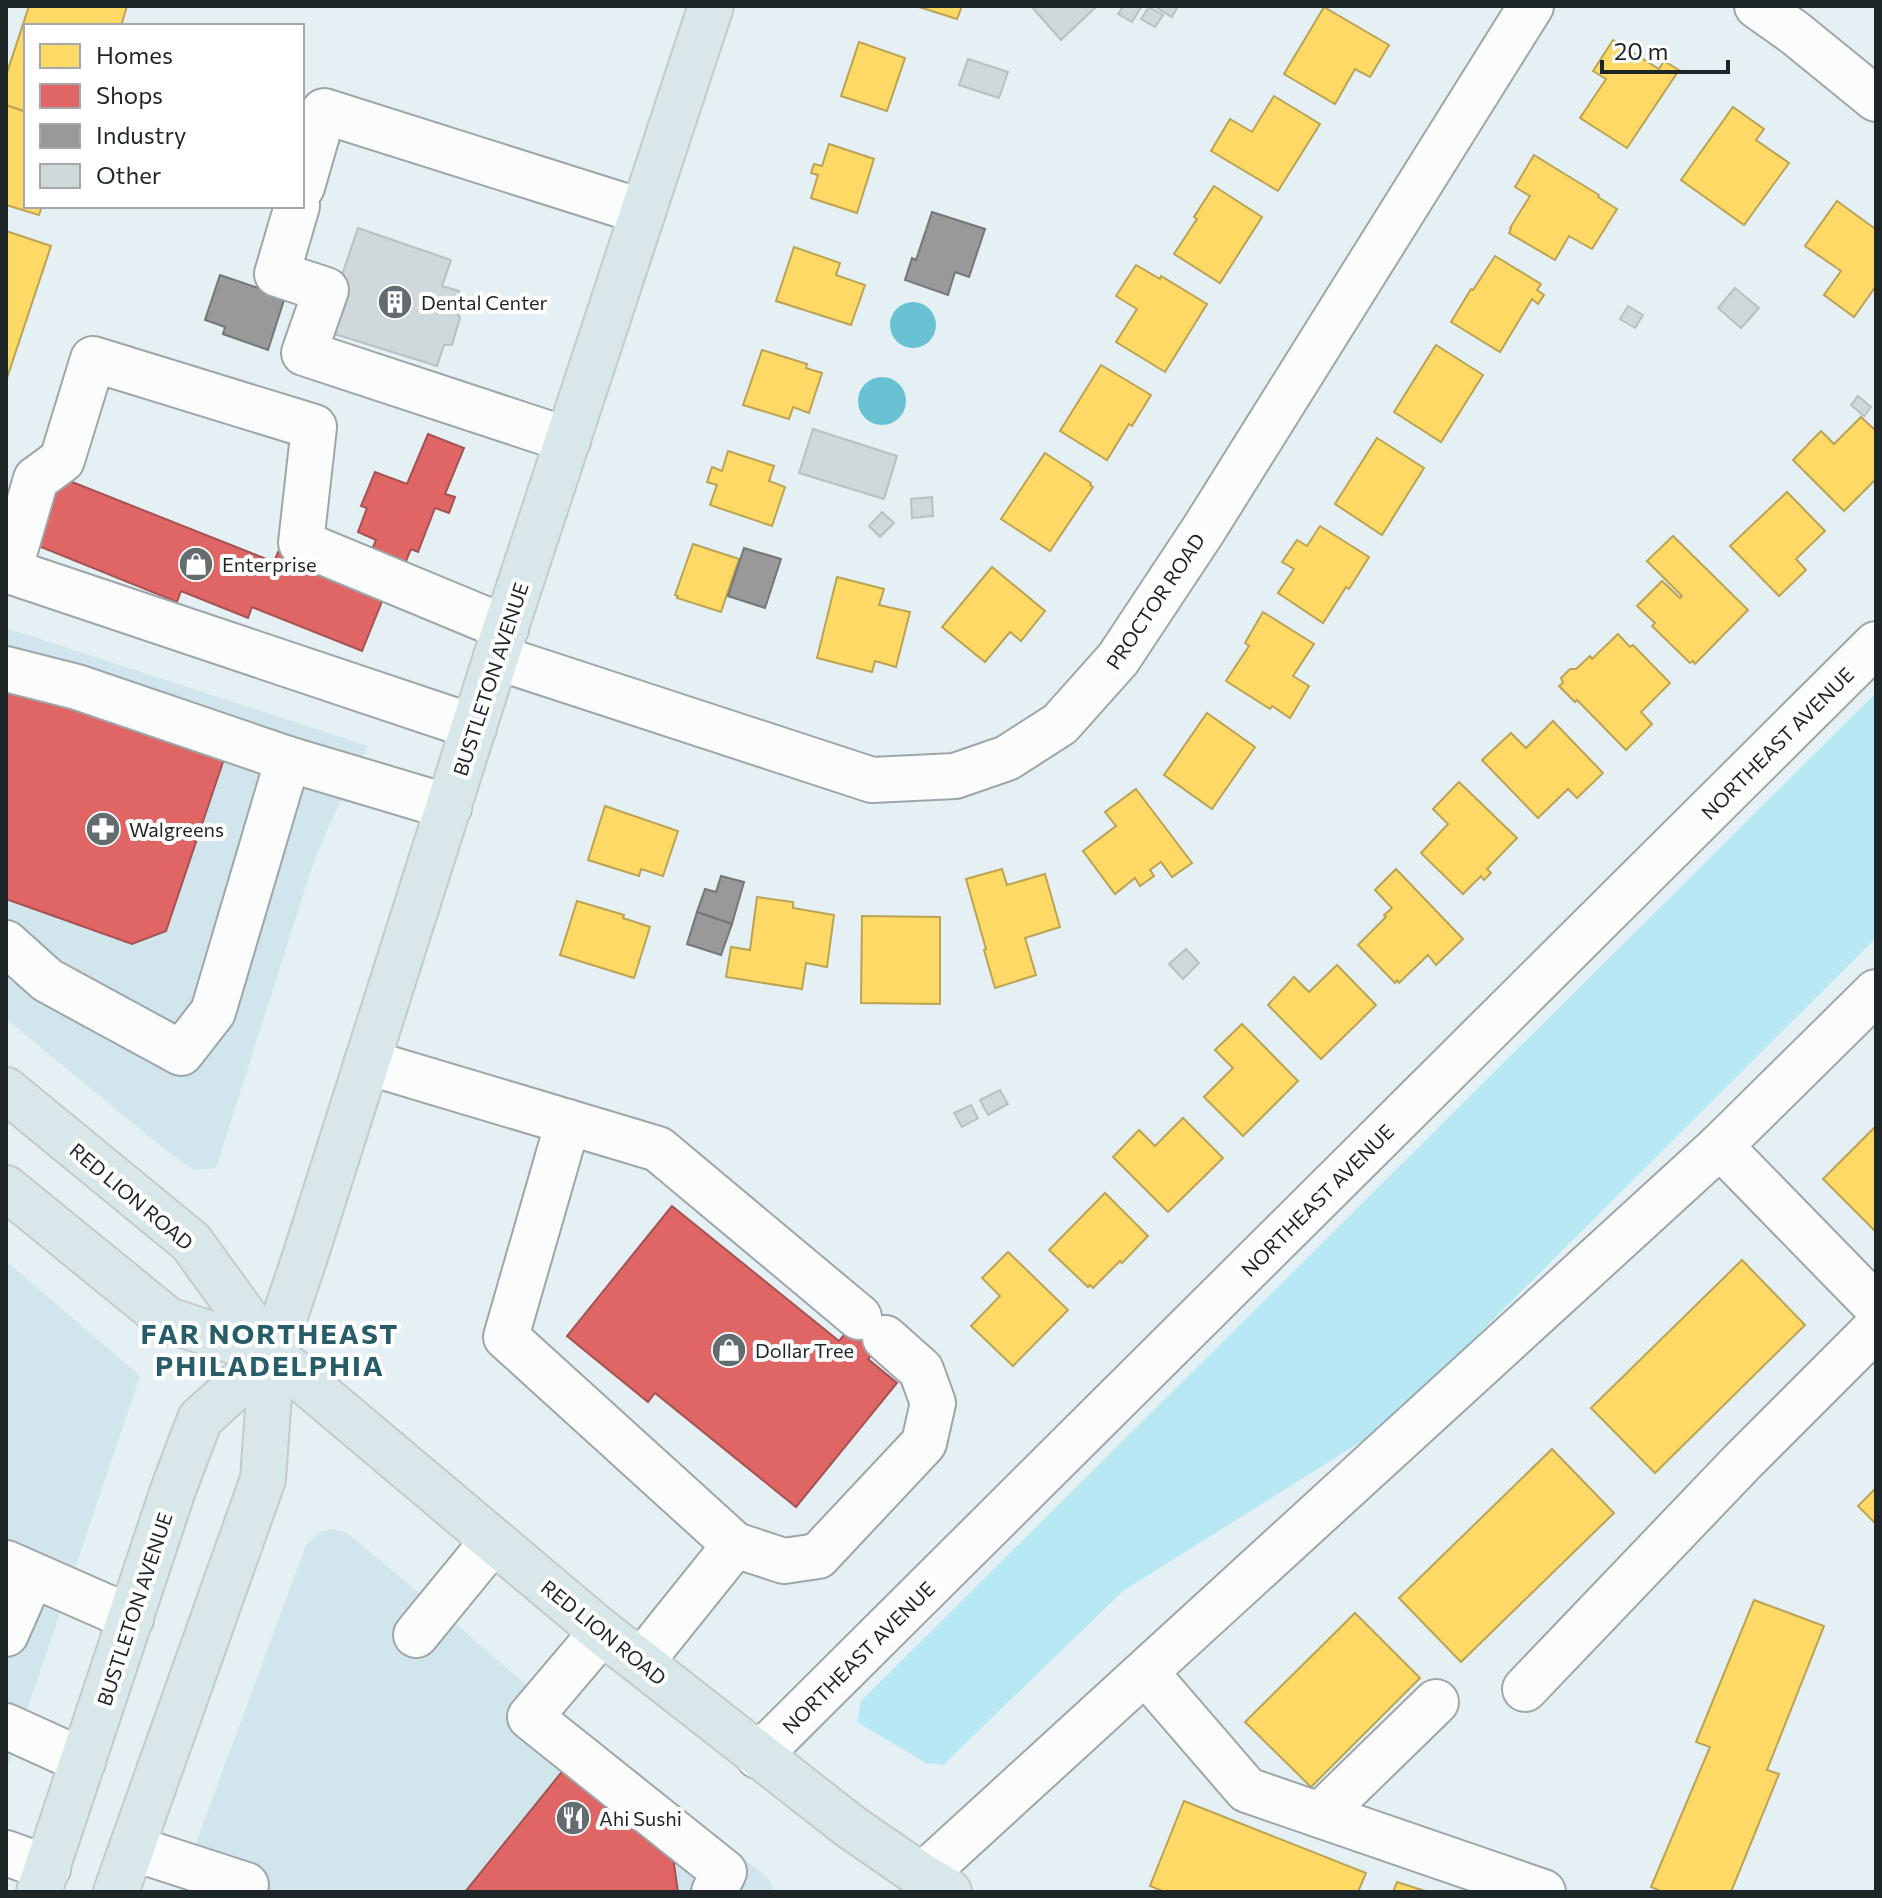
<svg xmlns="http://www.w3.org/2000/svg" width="1882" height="1898" viewBox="0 0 1882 1898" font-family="Commissioner,sans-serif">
<rect width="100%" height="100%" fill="#e4f0f3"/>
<g fill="#d0e6ec">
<polygon points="6,628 368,746 331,821 312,867 216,1168 193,1170 162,1147 6,1019"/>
<polygon points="6,1261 140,1376 6,1772"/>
<polygon points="333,1529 347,1533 436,1607 563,1717 768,1878 775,1892 178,1892 306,1545 320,1532"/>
</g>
<polygon fill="#b7e8f4" points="1876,693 1876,938 1386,1426 1123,1591 943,1765 926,1763 857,1722 861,1701"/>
<g fill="#69c2d4">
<circle cx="913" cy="325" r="23"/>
<circle cx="882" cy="401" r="24"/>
</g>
<g fill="#ffd966" stroke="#bba353" stroke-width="2">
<polygon points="29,6 127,6 121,26 26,26 26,112 6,105 6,76"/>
<polygon points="916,6 962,6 957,19"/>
<polygon points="1324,7 1389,45 1370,77 1355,69 1335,104 1284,74"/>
<polygon points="1613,40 1659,69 1664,61 1679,70 1627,148 1580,118 1606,79 1593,71"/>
<polygon points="859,42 905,58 887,111 841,96"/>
<polygon points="1274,96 1320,124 1278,191 1211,151 1230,119 1252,132"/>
<polygon points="6,105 26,112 26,206 42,206 39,215 6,205"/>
<polygon points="1733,107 1764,129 1756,140 1789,163 1744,225 1681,180"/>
<polygon points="829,144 874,159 857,213 811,198 818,175 811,173 814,164 822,166"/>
<polygon points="1534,155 1599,195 1598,197 1617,209 1592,249 1569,236 1555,260 1509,233 1511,229 1510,228 1530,196 1515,187"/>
<polygon points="1214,186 1262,217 1220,283 1174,254 1197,219 1194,217"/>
<polygon points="1837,201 1874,228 1876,226 1876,286 1854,317 1824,295 1841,271 1805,246"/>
<polygon points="6,231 51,246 6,381"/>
<polygon points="794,247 840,263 836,275 865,285 851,325 776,301"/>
<polygon points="1495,256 1541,284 1537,290 1544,295 1538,304 1532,299 1500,352 1451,322 1471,289 1473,290"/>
<polygon points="1136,265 1160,279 1161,276 1207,304 1165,372 1116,342 1137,309 1116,296"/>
<polygon points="1436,345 1483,375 1441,442 1394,412"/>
<polygon points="762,350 807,364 806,368 822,373 809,413 793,407 789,419 743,405"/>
<polygon points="1101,365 1151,395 1132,426 1129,424 1107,460 1060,431"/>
<polygon points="1861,417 1876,431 1876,483 1874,481 1844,511 1793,460 1821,431 1834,444"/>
<polygon points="1377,438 1424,468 1382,535 1335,504"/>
<polygon points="728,451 774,466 769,481 785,487 772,526 710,505 717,485 707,482 712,467 722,471"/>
<polygon points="1045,453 1091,483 1090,485 1093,487 1050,551 1001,519"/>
<polygon points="1787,492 1825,531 1796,559 1806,570 1779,596 1730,546"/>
<polygon points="1320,526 1369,557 1349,589 1346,587 1323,623 1278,593 1294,569 1282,562 1297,540 1307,546"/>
<polygon points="1673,536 1748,610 1695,664 1693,661 1690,663 1652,626 1655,623 1637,606 1662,581 1680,598 1682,596 1647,561"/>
<polygon points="693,544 739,559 721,612 677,598 678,596 675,595"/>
<polygon points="992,567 1045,611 1021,641 1010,632 985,662 942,627"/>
<polygon points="837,577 884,589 879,605 910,612 896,667 875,661 872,672 817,658"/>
<polygon points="1263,612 1314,644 1293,676 1309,686 1290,718 1272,706 1270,709 1226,681 1249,646 1245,643"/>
<polygon points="1618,634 1630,647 1633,645 1670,683 1641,712 1652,724 1626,750 1577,700 1575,702 1559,686 1563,683 1561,678 1570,669 1576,669 1590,656 1592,659"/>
<polygon points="1207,713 1255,747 1212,809 1164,775"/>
<polygon points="1553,721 1603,773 1577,798 1568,789 1538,818 1482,760 1511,733 1526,748"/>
<polygon points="1459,782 1517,838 1487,869 1491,873 1484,880 1481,876 1463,894 1421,853 1448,824 1433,809"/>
<polygon points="1136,789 1192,863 1172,877 1161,862 1150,870 1154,876 1140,886 1135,878 1115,894 1083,851 1116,826 1105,812"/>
<polygon points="605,806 678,831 663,876 641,869 639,876 588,860"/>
<polygon points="1002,869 1007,885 1045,874 1060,927 1025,938 1036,975 995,988 984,950 986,949 966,879"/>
<polygon points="1396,869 1463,939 1436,965 1428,955 1399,983 1397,980 1395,983 1358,945 1386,917 1384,915 1392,908 1375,890"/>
<polygon points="757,897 793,902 793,908 834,915 827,967 806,963 802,989 726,977 731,947 750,950"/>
<polygon points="577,901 624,915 623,918 650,927 634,978 560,955"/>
<polygon points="862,916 940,917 940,1004 861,1003"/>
<polygon points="1337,965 1376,1005 1321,1059 1268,1005 1294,977 1309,992"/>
<polygon points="1242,1024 1298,1081 1243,1136 1204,1097 1233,1068 1215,1050"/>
<polygon points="1183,1118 1223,1158 1168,1212 1113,1157 1139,1130 1155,1146"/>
<polygon points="1876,1126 1876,1232 1823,1179"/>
<polygon points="1105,1193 1148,1236 1122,1263 1120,1261 1093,1288 1090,1285 1088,1287 1049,1250"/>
<polygon points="1008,1252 1068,1310 1013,1366 971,1326 1000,1296 982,1278"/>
<polygon points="1742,1260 1805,1325 1655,1473 1591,1408"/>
<polygon points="1552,1449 1614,1513 1461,1662 1399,1598"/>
<polygon points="1876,1488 1876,1524 1858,1506"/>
<polygon points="1754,1600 1824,1626 1767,1770 1779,1774 1731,1892 1663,1892 1651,1887 1710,1747 1696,1742"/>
<polygon points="1355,1613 1420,1678 1311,1787 1245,1722"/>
<polygon points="1184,1801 1366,1873 1358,1892 1165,1892 1150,1886"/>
<polygon points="1397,1882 1428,1892 1393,1892"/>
</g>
<g fill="#e06666" stroke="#a65253" stroke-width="2">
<polygon points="428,434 464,448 445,494 455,497 449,513 435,508 418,552 411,549 401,573 368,559 376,540 358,532 367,508 361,506 375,472 407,484"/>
<polygon points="57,476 274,562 278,552 314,566 383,599 362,651 252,607 248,618 181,591 177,602 31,543"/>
<polygon points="6,686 224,759 166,931 132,944 6,899"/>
<polygon points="672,1206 839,1341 865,1310 891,1331 868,1359 897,1383 796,1507 655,1393 648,1402 567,1336"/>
<polygon points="569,1763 672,1850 678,1892 465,1892"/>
</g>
<g fill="#999" stroke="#747677" stroke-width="2">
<polygon points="932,212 985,229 969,277 955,272 948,295 905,280 912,258 916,260"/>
<polygon points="220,275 285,297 268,350 223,334 225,327 205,320"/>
<polygon points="744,548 781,559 765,608 728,596"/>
<polygon points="721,876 744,882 732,924 697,912 705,889 716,892"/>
<polygon points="697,912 732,924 721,955 687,944"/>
</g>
<g fill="#cfd8da" stroke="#b7c0c3" stroke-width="2">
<polygon points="1031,6 1097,6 1061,40"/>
<polygon points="1123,6 1142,6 1132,22 1118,14"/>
<polygon points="1158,6 1178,6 1172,17 1157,8"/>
<polygon points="1149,7 1163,15 1155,27 1141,19"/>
<polygon points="968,59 1008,72 999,98 959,85"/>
<polygon points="358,228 451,260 442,286 459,291 457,313 460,318 452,345 444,345 437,366 328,332 326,322"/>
<polygon points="1735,288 1759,308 1741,328 1718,308"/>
<polygon points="1628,306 1643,315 1635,328 1620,319"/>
<polygon points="1858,396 1871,407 1864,416 1851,405"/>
<polygon points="813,429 897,456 884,499 799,473"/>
<polygon points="932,497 933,516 912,518 911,499"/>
<polygon points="882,512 894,523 880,537 869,526"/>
<polygon points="1186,949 1199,963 1183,979 1169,964"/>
<polygon points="1000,1090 1008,1104 988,1115 980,1100"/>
<polygon points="971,1105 978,1118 962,1127 954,1113"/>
</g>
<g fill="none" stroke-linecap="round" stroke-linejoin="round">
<g stroke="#9ea6a9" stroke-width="48">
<g id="minor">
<polyline points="1757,6 1795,33 1876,99"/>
<polyline points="302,187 324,111 643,212"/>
<polyline points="297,206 277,274 326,290 304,353 568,440"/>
<polyline points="496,657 872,780 955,776 1007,758 1060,724 1118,659 1204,529 1531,6"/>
<polyline points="6,669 77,687 288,759"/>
<polyline points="474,727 9,571 36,479 62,460 93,359 314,427 301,543 506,628"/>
<polyline points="6,943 47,980 181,1053 213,1012 288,759 449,807"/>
<polyline points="367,1062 658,1149 859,1317"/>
<polyline points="568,1122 506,1337 735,1545 784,1561 818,1556 924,1443 933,1403 921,1370 885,1338"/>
<polyline points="1720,1146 1876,1306"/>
<polyline points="6,1563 131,1618"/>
<polyline points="602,1632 530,1717 724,1872 714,1892"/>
<polyline points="6,1634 32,1575"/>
<polyline points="416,1635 493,1541"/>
<polyline points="641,1662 735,1545"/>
<polyline points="1146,1673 1247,1790 1543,1892"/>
<polyline points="1525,1689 1742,1462 1876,1328"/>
<polyline points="6,1726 83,1761"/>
<polyline points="758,1756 1876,644"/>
<polyline points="1320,1815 1436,1702"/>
<polyline points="132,1848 246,1885"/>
<polyline points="6,1853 48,1868"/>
<polyline points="922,1876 1720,1146 1876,992"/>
</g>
</g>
<g stroke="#c4cacc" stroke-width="48">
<g id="major">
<polyline points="6,1090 191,1242 272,1354 602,1632 851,1827 922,1876 949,1892"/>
<polyline points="6,1188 168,1320 272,1354"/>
<polyline points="39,1892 173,1490 200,1419 272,1354"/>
<polyline points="116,1892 263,1479 272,1354 304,1260 496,657 711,6"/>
</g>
</g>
<use href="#minor" stroke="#fbfdfd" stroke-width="44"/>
<use href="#major" stroke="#d8e7ea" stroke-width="44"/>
</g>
<defs>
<g id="building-disc" transform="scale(1.8)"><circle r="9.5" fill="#636c6e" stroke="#fff"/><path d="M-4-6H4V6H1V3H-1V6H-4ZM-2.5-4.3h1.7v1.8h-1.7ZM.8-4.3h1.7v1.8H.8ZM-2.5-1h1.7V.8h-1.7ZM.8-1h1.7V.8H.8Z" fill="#fff"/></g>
<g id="shop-disc" transform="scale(1.8)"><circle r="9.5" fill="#636c6e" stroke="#fff"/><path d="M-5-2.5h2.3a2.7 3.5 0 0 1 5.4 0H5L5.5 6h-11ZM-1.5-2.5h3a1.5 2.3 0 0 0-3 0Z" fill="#fff"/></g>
<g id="pharmacy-disc" transform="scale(1.8)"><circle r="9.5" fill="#636c6e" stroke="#fff"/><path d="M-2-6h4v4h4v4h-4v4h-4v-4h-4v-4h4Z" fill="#fff"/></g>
<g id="restaurant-disc" transform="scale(1.8)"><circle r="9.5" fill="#636c6e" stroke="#fff"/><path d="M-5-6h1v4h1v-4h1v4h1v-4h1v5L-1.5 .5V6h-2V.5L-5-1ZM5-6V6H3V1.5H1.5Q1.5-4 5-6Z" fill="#fff"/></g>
</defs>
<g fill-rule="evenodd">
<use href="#building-disc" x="395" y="302"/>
<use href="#shop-disc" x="196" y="564"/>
<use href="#pharmacy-disc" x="103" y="829"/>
<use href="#shop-disc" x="729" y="1350"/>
<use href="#restaurant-disc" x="573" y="1818"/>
</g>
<g text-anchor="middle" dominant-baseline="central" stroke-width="8" stroke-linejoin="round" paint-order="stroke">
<g font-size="20" fill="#1d2527" stroke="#fff" text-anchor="start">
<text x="421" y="302">Dental Center</text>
<text x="222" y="564">Enterprise</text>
<text x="129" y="829">Walgreens</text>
<text x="755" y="1350">Dollar Tree</text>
<text x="599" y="1818">Ahi Sushi</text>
</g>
<g font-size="20" fill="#1d2527" stroke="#fff">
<text transform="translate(1155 601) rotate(-56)">PROCTOR ROAD</text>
<text transform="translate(490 679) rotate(-72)">BUSTLETON AVENUE</text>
<text transform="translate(1777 743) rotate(-45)">NORTHEAST AVENUE</text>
<text transform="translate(132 1196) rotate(40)">RED LION ROAD</text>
<text transform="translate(1317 1200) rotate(-45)">NORTHEAST AVENUE</text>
<text transform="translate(134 1609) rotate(-72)">BUSTLETON AVENUE</text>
<text transform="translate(604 1632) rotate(39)">RED LION ROAD</text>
<text transform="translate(858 1657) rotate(-45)">NORTHEAST AVENUE</text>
</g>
<g font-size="28" font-weight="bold" letter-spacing="2" fill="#275d69" stroke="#fff">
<text x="270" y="1333">FAR NORTHEAST<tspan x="270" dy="32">PHILADELPHIA</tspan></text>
</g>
</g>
<rect width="1882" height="1898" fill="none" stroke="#1d2527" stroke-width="16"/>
<rect x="24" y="24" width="280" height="184" fill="#ffffff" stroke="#a5a8a9" stroke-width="2"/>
<rect x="40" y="44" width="40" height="24" fill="#ffd966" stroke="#a5a8a9" stroke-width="2"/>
<text x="96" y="64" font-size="24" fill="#1d2527">Homes</text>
<rect x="40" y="84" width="40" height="24" fill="#e06666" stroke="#a5a8a9" stroke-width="2"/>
<text x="96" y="104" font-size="24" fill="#1d2527">Shops</text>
<rect x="40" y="124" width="40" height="24" fill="#999999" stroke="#a5a8a9" stroke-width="2"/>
<text x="96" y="144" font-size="24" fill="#1d2527">Industry</text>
<rect x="40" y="164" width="40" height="24" fill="#cfd8da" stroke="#a5a8a9" stroke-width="2"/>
<text x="96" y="184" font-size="24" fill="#1d2527">Other</text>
<path d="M1602 60v12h126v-12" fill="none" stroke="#1d2527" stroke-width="4"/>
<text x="1614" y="60" font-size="24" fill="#1d2527" stroke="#ffffff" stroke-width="6" paint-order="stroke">20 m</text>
</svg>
